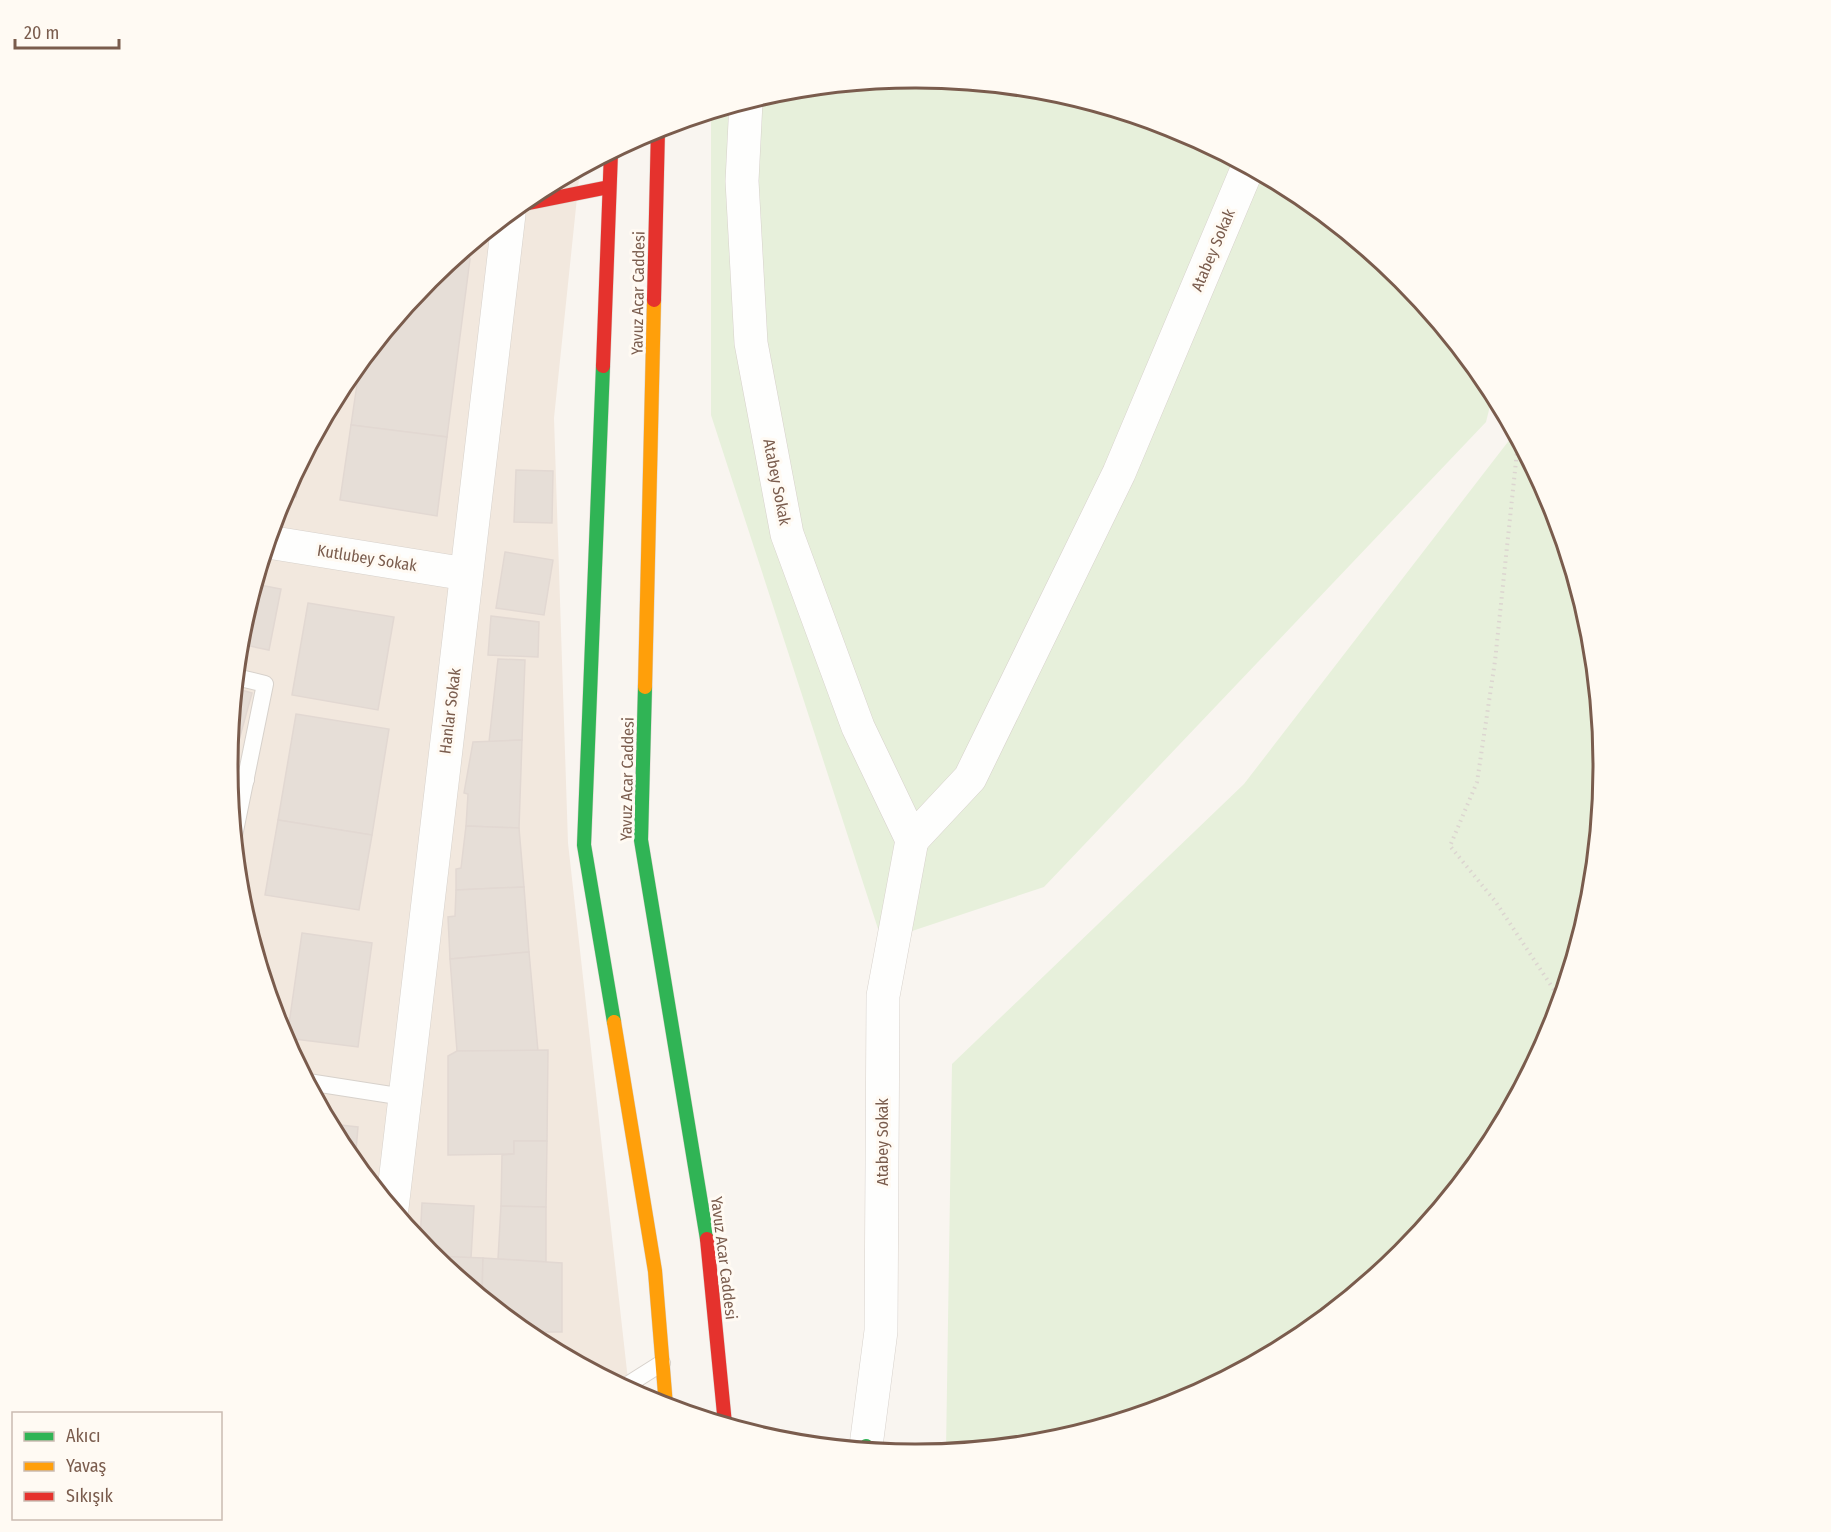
<svg xmlns="http://www.w3.org/2000/svg" width="1831" height="1532" viewBox="0 0 1831 1532" font-family="'Fira Sans Condensed',sans-serif">
<rect width="100%" height="100%" fill="#f9f5f0"/>
<polygon fill="#f2e8de" points="580,169 554,418 568,843 629,1389 533,1338 429,1252 343,1148 280,1029 241,900 228,766 241,631 280,502 344,383 429,279 534,194"/>
<g fill="#e7f0db">
<polygon points="916,78 1050,91 1179,131 1298,194 1402,280 1493,394 1486,422 1044,887 882,941 711,415 711,113 782,91"/>
<polygon points="1514,434 1551,503 1590,632 1603,766 1590,901 1551,1030 1487,1149 1402,1253 1297,1338 1178,1402 1049,1441 946,1451 952,1064 1244,784"/>
</g>
<g fill="#e6ded7" stroke="#e2d8d2" stroke-width="1.5">
<polygon points="465,250 470,259 447,437 351,425 360,364 429,279"/>
<polygon points="351,425 447,437 437,516 340,500"/>
<polygon points="302,461 296,497 284,495"/>
<polygon points="516,470 553,471 552,523 514,522"/>
<polygon points="505,552 553,560 544,615 496,608"/>
<polygon points="255,584 281,589 269,650 240,644"/>
<polygon points="308,603 394,617 378,710 292,695"/>
<polygon points="491,616 539,622 538,657 488,655"/>
<polygon points="498,659 525,660 522,740 489,742"/>
<polygon points="235,688 252,693 233,762 228,761"/>
<polygon points="296,714 389,729 372,835 278,820"/>
<polygon points="522,740 519,828 466,826 468,794 464,793 473,742"/>
<polygon points="278,820 372,835 359,910 265,895"/>
<polygon points="466,826 519,828 524,887 456,890 456,869 461,868"/>
<polygon points="524,887 529,952 450,959 448,917 455,916 456,890"/>
<polygon points="302,933 372,943 358,1047 287,1038"/>
<polygon points="529,952 538,1051 457,1051 450,959"/>
<polygon points="548,1050 547,1141 514,1141 514,1154 448,1155 448,1056 457,1051"/>
<polygon points="331,1124 358,1127 355,1162 343,1148"/>
<polygon points="514,1141 547,1141 546,1207 501,1206 502,1155 514,1154"/>
<polygon points="422,1203 474,1206 471,1258 433,1256 429,1252 420,1242"/>
<polygon points="501,1206 546,1207 546,1262 498,1259"/>
<polygon points="433,1256 483,1258 482,1296"/>
<polygon points="483,1258 562,1263 562,1332 525,1332 482,1296"/>
</g>
<g fill="none" stroke-linecap="round" stroke-linejoin="round">
<g stroke="#d7d1cb" stroke-width="18">
<g id="lane">
<polyline points="229,776 246,780"/>
<polyline points="234,836 265,684 236,677"/>
<polyline points="308,1082 404,1097"/>
<polyline points="624,1387 662,1363"/>
</g>
</g>
<g stroke="#d7d1cb" stroke-width="34">
<g id="street">
<polyline points="746,102 742,181 751,343 787,534 858,727 912,840 970,778 1119,473 1248,167"/>
<polyline points="268,542 466,574"/>
<polyline points="392,1208 509,214"/>
<polyline points="866,1446 881,1331 883,996 912,840"/>
</g>
</g>
<g stroke="#d9d2cb" stroke-width="15">
<g id="fast">
<polyline points="603,366 584,845 614,1022"/>
<polyline points="645,687 641,840 707,1239"/>
<polyline points="865,1449 866,1446"/>
</g>
</g>
<g stroke="#d9d2cb" stroke-width="15">
<g id="slow">
<polyline points="645,687 654,300"/>
<polyline points="614,1022 655,1271 666,1406"/>
</g>
</g>
<g stroke="#d9d2cb" stroke-width="15">
<g id="jam">
<polyline points="519,205 609,187"/>
<polyline points="654,300 658,129"/>
<polyline points="603,366 611,152"/>
<polyline points="707,1239 725,1424"/>
</g>
</g>
<polyline stroke="#dcd5d0" stroke-width="4" stroke-dasharray="1.5 4.5" stroke-linecap="butt" points="1518,442 1495,661 1477,782 1450,846 1495,901 1560,999"/>
<use href="#lane" stroke="#fefefd" stroke-width="16"/>
<use href="#street" stroke="#fefefd" stroke-width="33"/>
<use href="#fast" stroke="#30b455" stroke-width="14"/>
<use href="#slow" stroke="#ff9f0a" stroke-width="14"/>
<use href="#jam" stroke="#e5322d" stroke-width="14"/>
</g>
<g text-anchor="middle" dominant-baseline="central" stroke-width="6" stroke-linejoin="round" paint-order="stroke">
<g font-size="16" fill="#7a5c4d" stroke="#fffaf3">
<text transform="translate(1213 250) rotate(-67)">Atabey Sokak</text>
<text transform="translate(638 293) rotate(-89)">Yavuz Acar Caddesi</text>
<text transform="translate(777 482) rotate(79)">Atabey Sokak</text>
<text transform="translate(367 558) rotate(9)">Kutlubey Sokak</text>
<text transform="translate(450 711) rotate(-83)">Hanlar Sokak</text>
<text transform="translate(627 779) rotate(-89)">Yavuz Acar Caddesi</text>
<text transform="translate(882 1142) rotate(-90)">Atabey Sokak</text>
<text transform="translate(724 1258) rotate(83)">Yavuz Acar Caddesi</text>
</g>
</g>
<path d="M0 0H1831V1532H0ZM915 88H916A677 677 0 0 1 1593 765V767A677 677 0 0 1 916 1444H915A677 677 0 0 1 238 767V765A677 677 0 0 1 915 88Z" fill="#fffaf3" fill-rule="evenodd"/>
<path fill="none" stroke="#7a5c4d" stroke-width="3" d="M915 88H916A677 677 0 0 1 1593 765V767A677 677 0 0 1 916 1444H915A677 677 0 0 1 238 767V765A677 677 0 0 1 915 88Z"/>
<rect x="12" y="1412" width="210" height="108" fill="#fffaf3" stroke="#cabbb1" stroke-width="1.5"/>
<rect x="24" y="1432" width="30" height="9" fill="#30b455" stroke="#cabbb1" stroke-width="1.5"/>
<text x="66" y="1442" font-size="18" fill="#7a5c4d">Akıcı</text>
<rect x="24" y="1462" width="30" height="9" fill="#ff9f0a" stroke="#cabbb1" stroke-width="1.5"/>
<text x="66" y="1472" font-size="18" fill="#7a5c4d">Yavaş</text>
<rect x="24" y="1492" width="30" height="9" fill="#e5322d" stroke="#cabbb1" stroke-width="1.5"/>
<text x="66" y="1502" font-size="18" fill="#7a5c4d">Sıkışık</text>
<path d="M15 39v9h104v-9" fill="none" stroke="#7a5c4d" stroke-width="3"/>
<text x="24" y="39" font-size="18" fill="#7a5c4d" stroke="#fffaf3" stroke-width="4.5" paint-order="stroke">20 m</text>
</svg>
